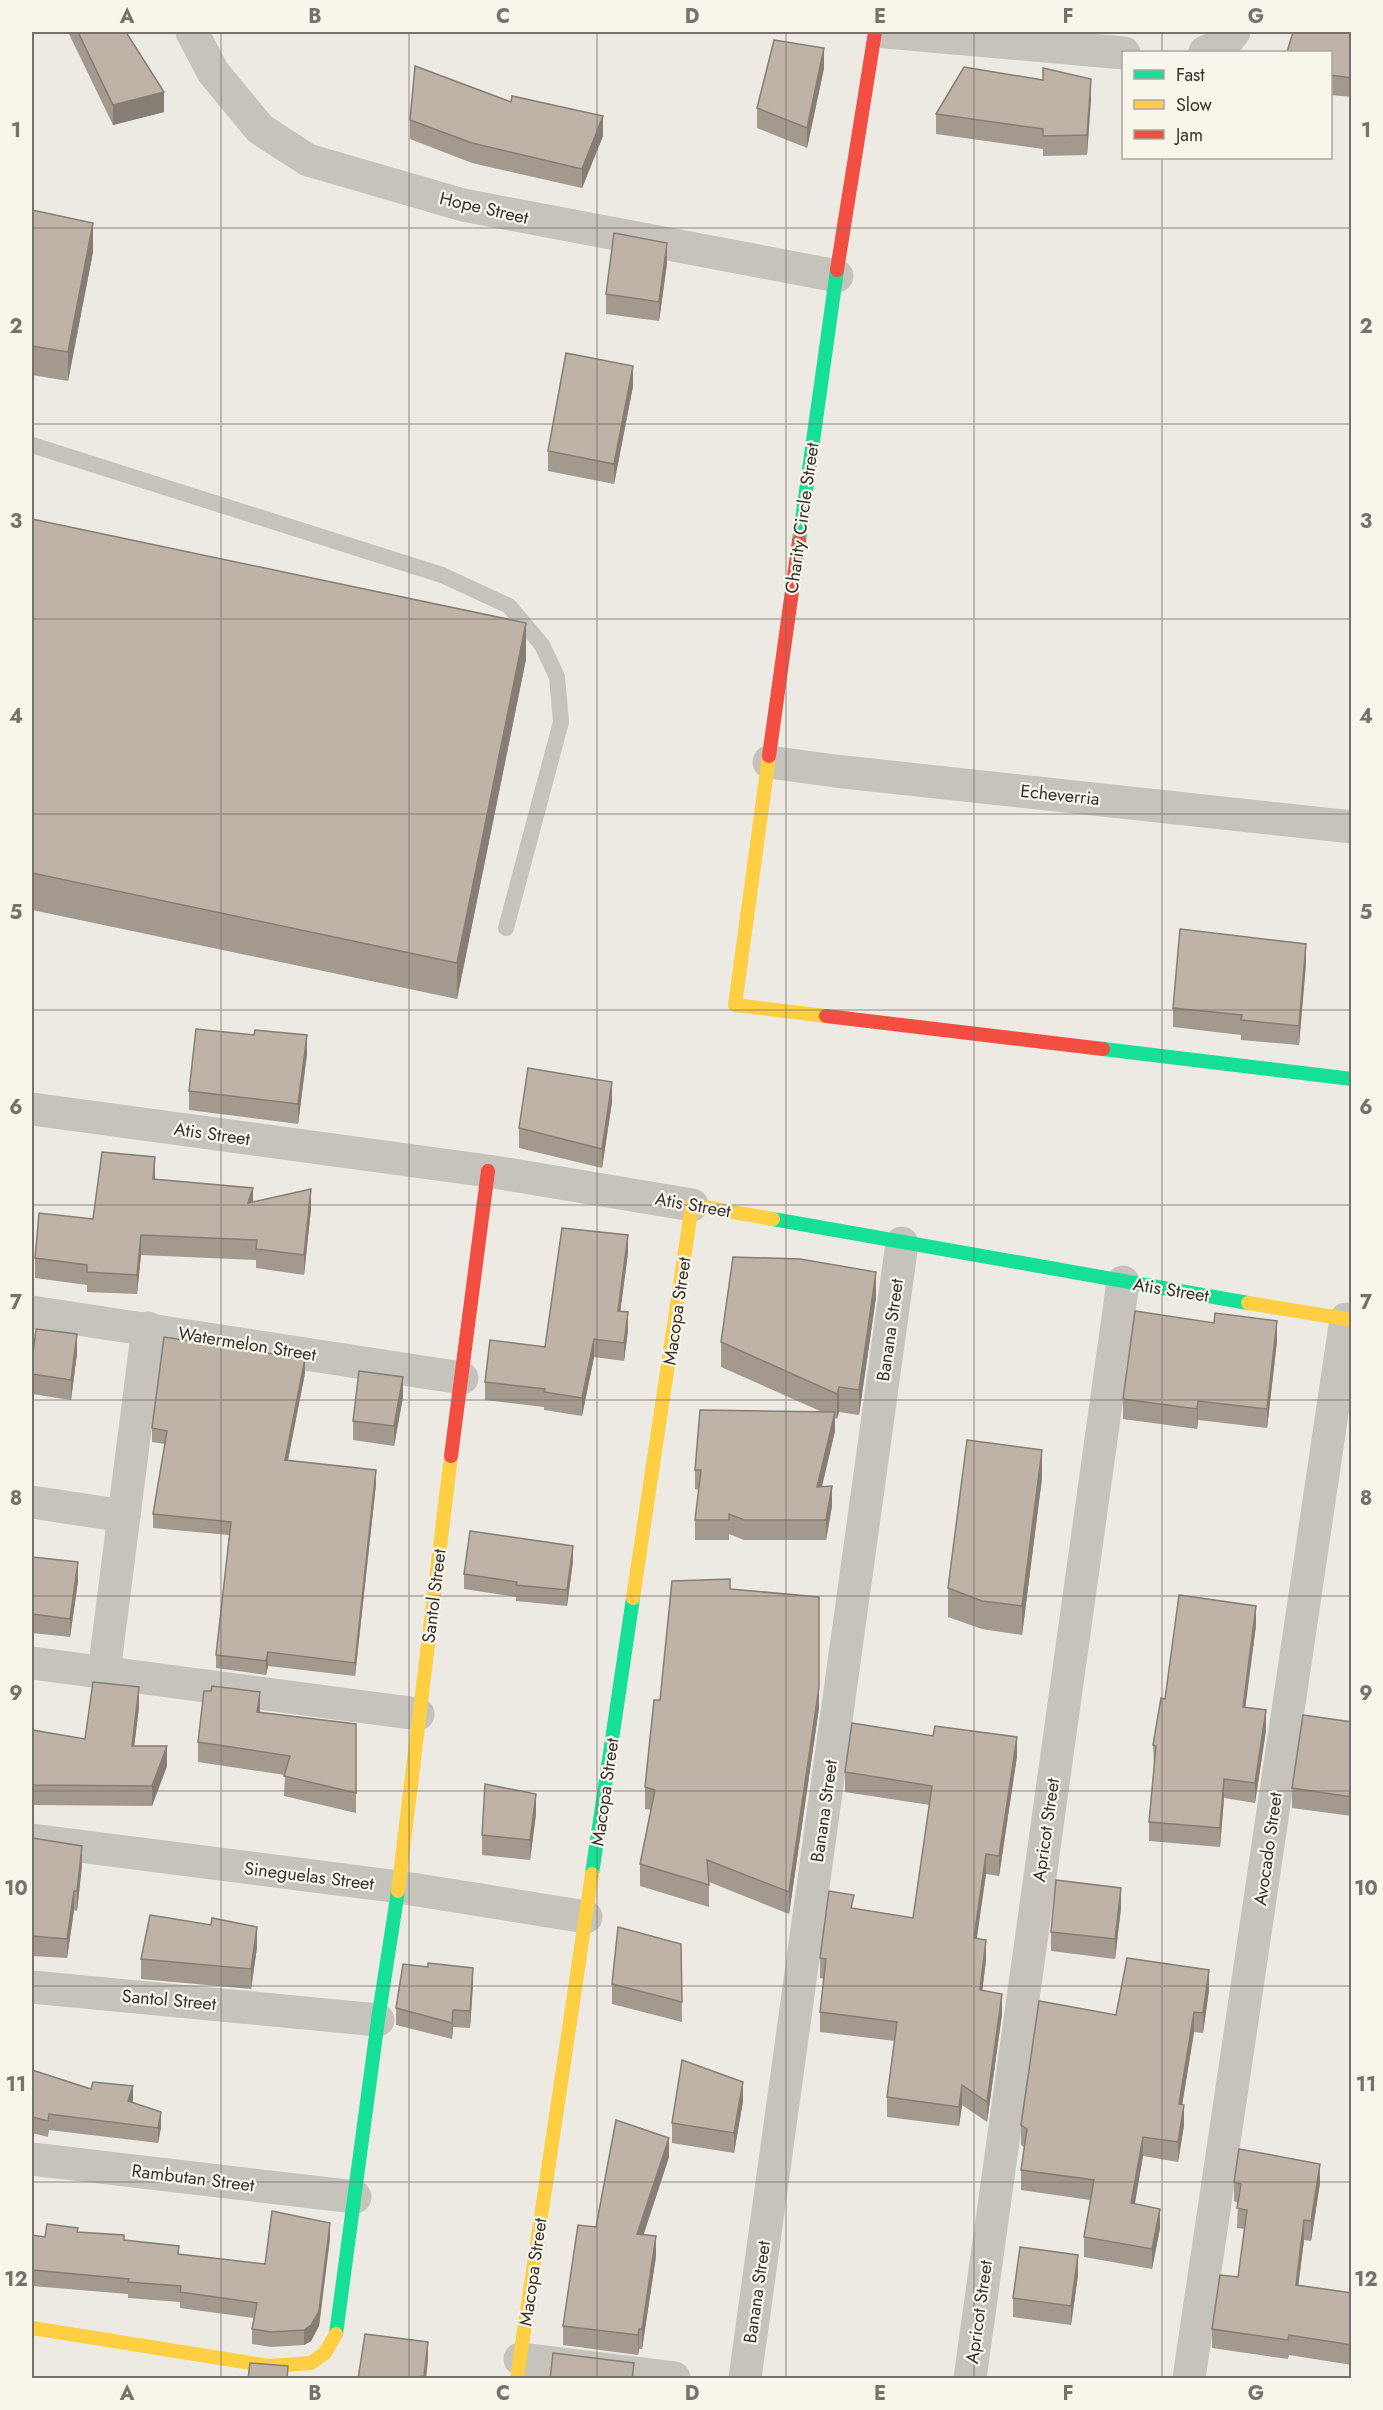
<svg xmlns="http://www.w3.org/2000/svg" width="1383" height="2410" viewBox="0 0 1383 2410" font-family="Jost,sans-serif">
<rect width="100%" height="100%" fill="#edeae3"/>
<g fill="none" stroke-linecap="round" stroke-linejoin="round">
<polyline stroke="#c6c2bc" stroke-width="16" points="32,445 442,575 509,606 542,645 557,677 561,722 506,928"/>
<g stroke="#c6c2bc" stroke-width="33">
<polyline points="192,32 213,72 260,129 308,160 463,205 837,276"/>
<polyline points="886,32 1124,53"/>
<polyline points="1205,52 1223,45 1234,32"/>
<polyline points="769,762 835,771 1352,827"/>
<polyline points="32,1109 488,1171 692,1205"/>
<polyline points="32,1312 462,1378"/>
<polyline points="32,1502 124,1516"/>
<polyline points="32,1663 418,1714"/>
<polyline points="104,1672 148,1328"/>
<polyline points="32,1840 399,1887 586,1917"/>
<polyline points="32,1987 378,2020"/>
<polyline points="32,2159 355,2197"/>
<polyline points="520,2359 674,2378"/>
<polyline points="745,2378 902,1243"/>
<polyline points="970,2378 1123,1282"/>
<polyline points="1189,2378 1346,1319"/>
</g>
<g stroke="#16e098" stroke-width="14">
<polyline points="799,541 837,270"/>
<polyline points="1103,1049 1352,1079"/>
<polyline points="773,1219 1248,1303"/>
<polyline points="592,1874 633,1598"/>
<polyline points="336,2334 378,2020 398,1891"/>
</g>
<g stroke="#ffcf43" stroke-width="14">
<polyline points="769,756 735,1005 826,1016"/>
<polyline points="1248,1303 1352,1320"/>
<polyline points="633,1598 692,1205 773,1219"/>
<polyline points="398,1891 451,1456"/>
<polyline points="32,2328 269,2366 311,2363 325,2353 336,2334"/>
<polyline points="517,2378 592,1874"/>
</g>
<g stroke="#f24e42" stroke-width="14">
<polyline points="837,270 875,32"/>
<polyline points="769,756 799,541"/>
<polyline points="826,1016 1103,1049"/>
<polyline points="451,1456 488,1171"/>
</g>
</g>
<g fill="#a4998f">
<polygon points="68,32 126,32 164,112 113,125"/>
<polygon points="1102,32 1127,32 1127,33"/>
<polygon points="1352,32 1352,97 1330,95 1330,52"/>
<polygon points="824,68 807,148 757,128 757,108"/>
<polygon points="1091,99 1087,155 1043,156 1043,149 936,134 936,114"/>
<polygon points="511,102 603,136 582,188 472,163 410,139 410,120"/>
<polygon points="32,210 93,252 68,381 32,375"/>
<polygon points="667,263 659,321 606,314 606,294"/>
<polygon points="633,386 614,484 548,471 548,451"/>
<polygon points="32,519 526,659 457,999 32,910"/>
<polygon points="1352,770 1352,796 1351,796"/>
<polygon points="1306,963 1299,1045 1241,1040 1241,1035 1173,1027 1173,1008"/>
<polygon points="307,1054 298,1124 189,1110 189,1091"/>
<polygon points="612,1102 602,1168 519,1148 519,1128"/>
<polygon points="253,1202 311,1209 304,1275 256,1268 256,1260 141,1255 137,1294 87,1292 87,1285 35,1278 35,1258 93,1219"/>
<polygon points="628,1253 620,1311 628,1330 624,1361 594,1357 582,1416 544,1410 544,1407 485,1400 485,1382 545,1347"/>
<polygon points="876,1297 859,1415 839,1412 837,1419 835,1418 835,1431 822,1487 832,1506 826,1540 744,1540 729,1534 729,1540 695,1540 695,1520 699,1490 695,1489 695,1470 820,1411 721,1367 721,1342"/>
<polygon points="1277,1341 1267,1428 1198,1420 1197,1429 1123,1419 1123,1399"/>
<polygon points="77,1353 71,1400 32,1394 32,1361"/>
<polygon points="305,1373 288,1460 376,1484 355,1676 268,1666 266,1675 216,1668 216,1655 229,1535 153,1528 153,1514 165,1444 152,1442 152,1428"/>
<polygon points="403,1397 394,1446 353,1440 353,1421"/>
<polygon points="1042,1478 1022,1635 982,1629 948,1617 948,1588"/>
<polygon points="32,1557 78,1581 70,1637 32,1633"/>
<polygon points="573,1561 567,1606 516,1601 516,1597 464,1589 464,1574"/>
<polygon points="730,1589 819,1708 789,1914 709,1882 709,1907 640,1886 640,1864 651,1810 645,1809 645,1787 660,1700"/>
<polygon points="1256,1625 1245,1707 1266,1730 1255,1803 1224,1798 1220,1847 1149,1841 1149,1822 1154,1765 1153,1745 1165,1699"/>
<polygon points="139,1707 134,1746 167,1766 152,1806 32,1805 32,1730 85,1739"/>
<polygon points="260,1712 356,1724 356,1813 284,1796 285,1775 198,1762 198,1742"/>
<polygon points="1352,1722 1352,1816 1292,1808 1292,1788"/>
<polygon points="1017,1756 999,1876 986,1874 976,1939 986,1960 982,1990 1002,2014 987,2122 962,2105 959,2126 887,2117 887,2097 895,2041 820,2032 820,2012 824,1979 820,1978 820,1958 854,1908 913,1918 930,1805 845,1792 845,1772"/>
<polygon points="536,1814 530,1860 482,1855 482,1835"/>
<polygon points="32,1838 82,1865 77,1911 74,1910 67,1958 32,1956"/>
<polygon points="1121,1908 1115,1959 1051,1951 1051,1932"/>
<polygon points="681,1944 682,2022 612,2004 612,1984"/>
<polygon points="257,1947 251,1989 141,1979 141,1959"/>
<polygon points="428,1967 473,1984 470,2028 453,2027 452,2039 396,2025 396,2008"/>
<polygon points="1209,1990 1203,2033 1194,2032 1182,2105 1184,2125 1178,2162 1143,2156 1135,2204 1160,2228 1152,2269 1084,2257 1084,2237 1090,2200 1021,2190 1021,2170 1024,2147 1021,2145 1021,2125 1116,2015"/>
<polygon points="32,2070 91,2089 133,2101 133,2103 161,2127 158,2143 49,2130 48,2137 32,2133"/>
<polygon points="743,2101 734,2153 672,2143 672,2123"/>
<polygon points="669,2157 644,2234 656,2256 642,2349 639,2349 638,2355 563,2345 563,2326 596,2227"/>
<polygon points="1234,2182 1320,2183 1311,2241 1304,2240 1298,2285 1352,2293 1352,2365 1289,2355 1288,2359 1212,2348 1212,2329 1238,2277 1245,2229 1237,2228 1238,2203 1234,2201"/>
<polygon points="78,2232 124,2240 179,2255 265,2264 330,2238 319,2326 311,2341 304,2345 271,2347 252,2344 252,2329 254,2318 180,2308 180,2302 128,2298 128,2294 32,2286 32,2235 45,2237"/>
<polygon points="1078,2275 1071,2325 1013,2317 1013,2298"/>
</g>
<g fill="#867d74">
<polygon points="824,48 824,68 807,148 807,128"/>
<polygon points="1091,79 1091,99 1087,155 1087,135"/>
<polygon points="164,92 164,112 113,125 113,105"/>
<polygon points="603,116 603,136 582,188 582,169"/>
<polygon points="93,223 93,252 68,381 68,352"/>
<polygon points="667,243 667,263 659,321 659,302"/>
<polygon points="633,366 633,386 614,484 614,464"/>
<polygon points="526,623 526,659 457,999 457,963"/>
<polygon points="1306,944 1306,963 1299,1045 1299,1026"/>
<polygon points="307,1035 307,1054 298,1124 298,1104"/>
<polygon points="612,1082 612,1102 602,1168 602,1149"/>
<polygon points="155,1157 155,1177 153,1199 153,1179"/>
<polygon points="253,1188 253,1208 248,1203"/>
<polygon points="311,1189 311,1209 304,1275 304,1255"/>
<polygon points="141,1235 141,1255 137,1294 137,1275"/>
<polygon points="628,1235 628,1253 618,1329 618,1311"/>
<polygon points="876,1272 876,1297 859,1415 859,1390"/>
<polygon points="628,1312 628,1330 624,1361 624,1343"/>
<polygon points="1277,1321 1277,1341 1267,1428 1267,1409"/>
<polygon points="77,1334 77,1353 71,1400 71,1380"/>
<polygon points="594,1339 594,1357 582,1416 582,1398"/>
<polygon points="305,1359 305,1373 285,1474 285,1460"/>
<polygon points="403,1377 403,1397 394,1446 394,1426"/>
<polygon points="839,1387 839,1412 837,1419 837,1394"/>
<polygon points="1198,1401 1198,1420 1197,1429 1197,1409"/>
<polygon points="835,1412 835,1431 817,1506 817,1487"/>
<polygon points="1042,1450 1042,1478 1022,1635 1022,1606"/>
<polygon points="376,1470 376,1484 355,1676 355,1663"/>
<polygon points="832,1486 832,1506 826,1540 826,1520"/>
<polygon points="573,1546 573,1561 567,1606 567,1590"/>
<polygon points="78,1562 78,1581 70,1637 70,1619"/>
<polygon points="1256,1606 1256,1625 1243,1726 1243,1707"/>
<polygon points="268,1652 268,1666 266,1675 266,1661"/>
<polygon points="139,1687 139,1707 132,1765 132,1746"/>
<polygon points="819,1687 819,1708 789,1914 789,1892"/>
<polygon points="260,1692 260,1712 257,1712"/>
<polygon points="1266,1710 1266,1730 1255,1803 1255,1783"/>
<polygon points="1017,1737 1017,1756 999,1876 999,1856"/>
<polygon points="167,1746 167,1766 152,1806 152,1786"/>
<polygon points="1224,1779 1224,1798 1220,1847 1220,1828"/>
<polygon points="536,1794 536,1814 530,1860 530,1840"/>
<polygon points="82,1846 82,1865 77,1911 77,1891"/>
<polygon points="986,1854 986,1874 974,1958 974,1938"/>
<polygon points="1121,1888 1121,1908 1115,1959 1115,1939"/>
<polygon points="74,1891 74,1910 67,1958 67,1939"/>
<polygon points="257,1927 257,1947 251,1989 251,1969"/>
<polygon points="986,1940 986,1960 980,2010 980,1990"/>
<polygon points="473,1968 473,1984 470,2028 470,2011"/>
<polygon points="1209,1970 1209,1990 1203,2033 1203,2013"/>
<polygon points="1002,1994 1002,2014 987,2122 987,2102"/>
<polygon points="453,2010 453,2027 452,2039 452,2023"/>
<polygon points="1194,2012 1194,2032 1179,2124 1179,2104"/>
<polygon points="743,2082 743,2101 734,2153 734,2133"/>
<polygon points="962,2085 962,2105 959,2126 959,2107"/>
<polygon points="133,2086 133,2101 128,2117 128,2101"/>
<polygon points="1184,2105 1184,2125 1178,2162 1178,2142"/>
<polygon points="161,2112 161,2127 158,2143 158,2128"/>
<polygon points="1143,2137 1143,2156 1131,2223 1131,2203"/>
<polygon points="669,2138 669,2157 637,2253 637,2234"/>
<polygon points="1320,2164 1320,2183 1311,2241 1311,2221"/>
<polygon points="1160,2209 1160,2228 1152,2269 1152,2249"/>
<polygon points="1304,2220 1304,2240 1296,2304 1296,2285"/>
<polygon points="330,2223 330,2238 319,2326 311,2341 304,2345 304,2330"/>
<polygon points="656,2236 656,2256 642,2349 642,2329"/>
<polygon points="1078,2255 1078,2275 1071,2325 1071,2306"/>
<polygon points="639,2329 639,2349 638,2355 638,2335"/>
<polygon points="428,2342 428,2360 426,2379 424,2379"/>
</g>
<g fill="#bfb2a6" stroke="#867d74" stroke-width="1.5">
<polygon points="78,32 126,32 164,92 113,105"/>
<polygon points="1293,32 1352,32 1352,78 1330,75 1330,52 1287,52"/>
<polygon points="774,40 824,48 807,128 757,108"/>
<polygon points="415,66 511,102 512,96 603,116 582,169 472,143 410,120"/>
<polygon points="964,67 1043,80 1043,68 1091,79 1087,135 1043,136 1043,129 936,114"/>
<polygon points="32,210 93,223 68,352 32,346"/>
<polygon points="614,233 667,243 659,302 606,294"/>
<polygon points="566,353 633,366 614,464 548,451"/>
<polygon points="32,519 526,623 457,963 32,873"/>
<polygon points="1180,929 1306,944 1299,1026 1241,1020 1242,1015 1173,1008"/>
<polygon points="196,1029 254,1035 255,1030 307,1035 298,1104 189,1091"/>
<polygon points="528,1068 612,1082 602,1149 519,1128"/>
<polygon points="102,1152 155,1157 153,1179 253,1188 248,1203 311,1189 304,1255 256,1249 257,1240 141,1235 137,1275 87,1272 87,1265 35,1258 39,1213 93,1219"/>
<polygon points="562,1228 628,1235 618,1311 628,1312 624,1343 594,1339 582,1398 544,1392 545,1389 485,1382 490,1340 545,1347"/>
<polygon points="733,1257 800,1259 876,1272 859,1390 839,1387 837,1394 721,1342"/>
<polygon points="1135,1311 1214,1323 1215,1313 1277,1321 1267,1409 1198,1401 1197,1409 1123,1399"/>
<polygon points="36,1329 77,1334 71,1380 32,1374 32,1361"/>
<polygon points="164,1337 305,1359 285,1460 376,1470 355,1663 268,1652 266,1661 216,1655 231,1522 153,1514 167,1431 152,1428"/>
<polygon points="359,1371 403,1377 394,1426 353,1421"/>
<polygon points="700,1410 835,1412 817,1487 832,1486 826,1520 744,1520 729,1514 729,1520 695,1520 701,1470 695,1470"/>
<polygon points="967,1440 1042,1450 1022,1606 982,1601 948,1588"/>
<polygon points="470,1531 573,1546 567,1590 516,1585 517,1582 464,1574"/>
<polygon points="32,1557 78,1562 70,1619 32,1614"/>
<polygon points="730,1579 730,1589 819,1597 819,1687 789,1892 707,1860 709,1885 640,1864 655,1790 645,1787 654,1700 660,1700 672,1581"/>
<polygon points="1179,1595 1256,1606 1243,1707 1266,1710 1255,1783 1224,1779 1220,1828 1149,1822 1156,1746 1153,1745 1161,1698 1165,1699"/>
<polygon points="93,1682 139,1687 132,1746 167,1746 152,1786 32,1785 32,1730 85,1739"/>
<polygon points="212,1686 260,1692 257,1712 356,1724 356,1793 284,1776 290,1756 198,1742 204,1691 211,1691"/>
<polygon points="1303,1715 1352,1722 1352,1797 1292,1788"/>
<polygon points="852,1723 933,1736 935,1726 1017,1737 999,1856 986,1854 974,1938 986,1940 980,1990 1002,1994 987,2102 962,2085 959,2107 887,2097 897,2022 820,2012 826,1959 820,1958 829,1891 854,1895 851,1908 913,1918 932,1786 845,1772"/>
<polygon points="485,1784 536,1794 530,1840 482,1835"/>
<polygon points="32,1838 82,1846 77,1891 74,1891 67,1939 32,1936"/>
<polygon points="1056,1880 1121,1888 1115,1939 1051,1932"/>
<polygon points="150,1915 211,1925 212,1918 257,1927 251,1969 141,1959"/>
<polygon points="618,1927 681,1944 682,2002 612,1984"/>
<polygon points="1127,1958 1209,1970 1203,2013 1194,2012 1179,2104 1184,2105 1178,2142 1143,2137 1131,2203 1160,2209 1152,2249 1084,2237 1094,2180 1021,2170 1027,2129 1021,2125 1039,2001 1116,2015"/>
<polygon points="428,1963 473,1968 470,2011 453,2010 452,2023 396,2008 403,1964 428,1967"/>
<polygon points="682,2060 743,2082 734,2133 672,2123"/>
<polygon points="32,2070 91,2089 93,2082 133,2086 128,2101 161,2112 158,2128 49,2114 48,2121 32,2117"/>
<polygon points="616,2120 669,2138 637,2234 656,2236 642,2329 639,2329 638,2335 563,2326 578,2225 596,2227"/>
<polygon points="1239,2149 1320,2164 1311,2221 1304,2220 1296,2285 1352,2293 1352,2345 1289,2335 1288,2340 1212,2329 1220,2275 1238,2277 1247,2210 1237,2208 1241,2184 1234,2182"/>
<polygon points="272,2211 330,2223 319,2311 311,2325 304,2330 271,2332 252,2329 257,2303 180,2292 181,2286 128,2282 129,2279 32,2270 32,2235 45,2237 47,2224 78,2228 77,2232 124,2235 124,2240 179,2246 178,2254 265,2264"/>
<polygon points="1020,2247 1078,2255 1071,2306 1013,2298"/>
<polygon points="365,2334 428,2342 424,2376 417,2377 417,2379 358,2379"/>
<polygon points="553,2353 634,2363 632,2379 550,2379"/>
<polygon points="250,2363 288,2366 287,2379 248,2379"/>
</g>
<path fill="none" stroke="#76716b" stroke-width="1.5" stroke-opacity="0.55" d="M221,32V2378M409,32V2378M597,32V2378M786,32V2378M974,32V2378M1162,32V52M1162,158V2378M32,228H1352M32,424H1352M32,619H1352M32,814H1352M32,1010H1352M32,1205H1352M32,1400H1352M32,1596H1352M32,1791H1352M32,1986H1352M32,2182H1352"/>
<g text-anchor="middle" dominant-baseline="central" stroke-width="4.5" stroke-linejoin="round" paint-order="stroke">
<g font-size="18" fill="#36302a" stroke="#f8f5eb">
<text transform="translate(484 208) rotate(13)">Hope Street</text>
<text transform="translate(802 518) rotate(-82)">Charity Circle Street</text>
<text transform="translate(1060 795) rotate(6)">Echeverria</text>
<text transform="translate(212 1134) rotate(8)">Atis Street</text>
<text transform="translate(693 1205) rotate(10)">Atis Street</text>
<text transform="translate(1171 1290) rotate(9)">Atis Street</text>
<text transform="translate(677 1311) rotate(-82)">Macopa Street</text>
<text transform="translate(890 1330) rotate(-82)">Banana Street</text>
<text transform="translate(247 1344) rotate(9)">Watermelon Street</text>
<text transform="translate(434 1596) rotate(-83)">Santol Street</text>
<text transform="translate(605 1792) rotate(-82)">Macopa Street</text>
<text transform="translate(824 1811) rotate(-82)">Banana Street</text>
<text transform="translate(1046 1830) rotate(-82)">Apricot Street</text>
<text transform="translate(1268 1849) rotate(-82)">Avocado Street</text>
<text transform="translate(309 1876) rotate(7)">Sineguelas Street</text>
<text transform="translate(169 2000) rotate(5)">Santol Street</text>
<text transform="translate(193 2178) rotate(7)">Rambutan Street</text>
<text transform="translate(533 2272) rotate(-82)">Macopa Street</text>
<text transform="translate(757 2292) rotate(-82)">Banana Street</text>
<text transform="translate(979 2312) rotate(-82)">Apricot Street</text>
</g>
</g>
<rect width="1383" height="2410" fill="none" stroke="#f8f5eb" stroke-width="66"/>
<rect x="1122" y="51" width="210" height="108" fill="#f8f5eb" stroke="#aaa69e" stroke-width="1.5"/>
<rect x="1134" y="70" width="30" height="9" fill="#16e098" stroke="#aaa69e" stroke-width="1.5"/>
<text x="1176" y="81" font-size="18" fill="#36302a">Fast</text>
<rect x="1134" y="100" width="30" height="9" fill="#ffcf43" stroke="#aaa69e" stroke-width="1.5"/>
<text x="1176" y="111" font-size="18" fill="#36302a">Slow</text>
<rect x="1134" y="130" width="30" height="9" fill="#f24e42" stroke="#aaa69e" stroke-width="1.5"/>
<text x="1176" y="141" font-size="18" fill="#36302a">Jam</text>
<rect x="33" y="33" width="1317" height="2344" fill="none" stroke="#76716b" stroke-width="2"/>
<g font-size="20" text-anchor="middle" font-weight="bold" fill="#76716b">
<text x="127" y="23">A</text>
<text x="315" y="23">B</text>
<text x="503" y="23">C</text>
<text x="692" y="23">D</text>
<text x="880" y="23">E</text>
<text x="1068" y="23">F</text>
<text x="1256" y="23">G</text>
<text x="16" y="137">1</text>
<text x="1366" y="137">1</text>
<text x="16" y="333">2</text>
<text x="1366" y="333">2</text>
<text x="16" y="528">3</text>
<text x="1366" y="528">3</text>
<text x="16" y="723">4</text>
<text x="1366" y="723">4</text>
<text x="16" y="919">5</text>
<text x="1366" y="919">5</text>
<text x="16" y="1114">6</text>
<text x="1366" y="1114">6</text>
<text x="16" y="1309">7</text>
<text x="1366" y="1309">7</text>
<text x="16" y="1505">8</text>
<text x="1366" y="1505">8</text>
<text x="16" y="1700">9</text>
<text x="1366" y="1700">9</text>
<text x="16" y="1895">10</text>
<text x="1366" y="1895">10</text>
<text x="16" y="2091">11</text>
<text x="1366" y="2091">11</text>
<text x="16" y="2286">12</text>
<text x="1366" y="2286">12</text>
<text x="127" y="2400">A</text>
<text x="315" y="2400">B</text>
<text x="503" y="2400">C</text>
<text x="692" y="2400">D</text>
<text x="880" y="2400">E</text>
<text x="1068" y="2400">F</text>
<text x="1256" y="2400">G</text>
</g>
</svg>
